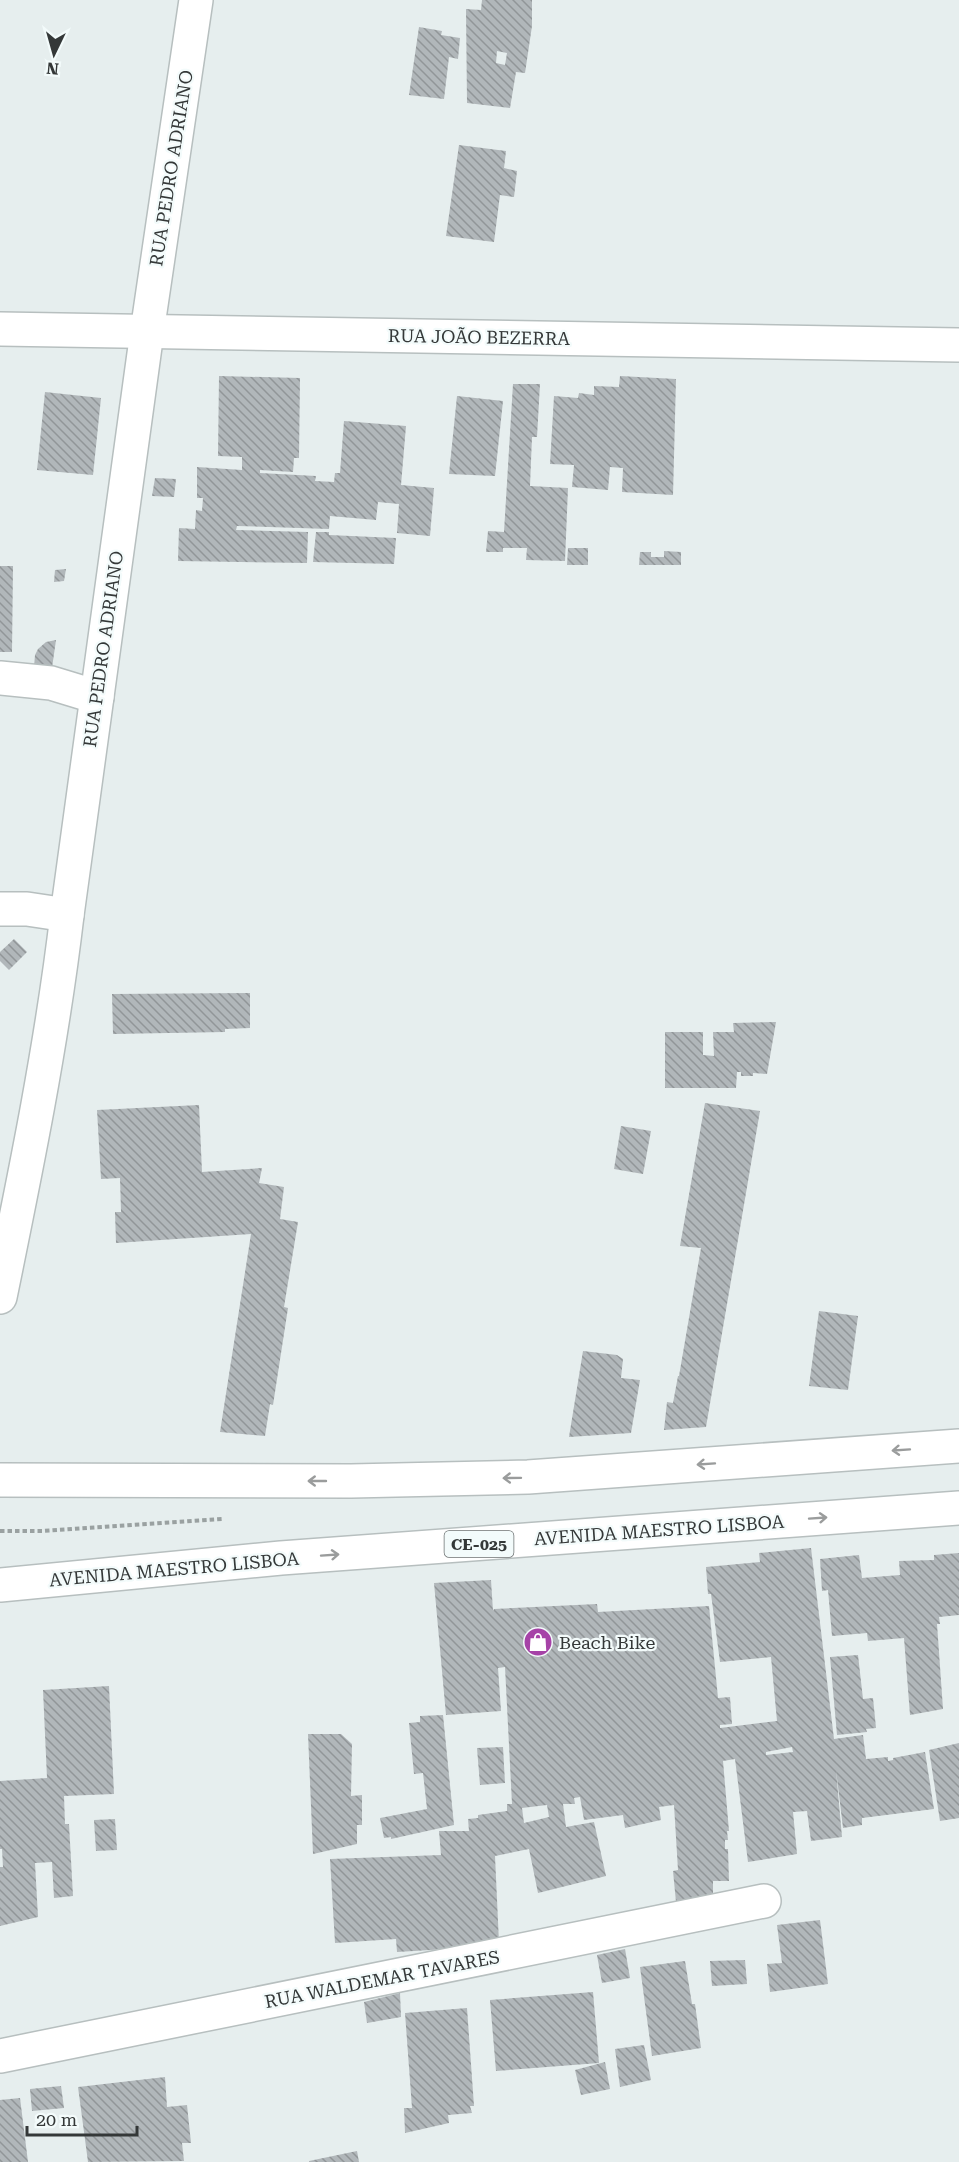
<svg xmlns="http://www.w3.org/2000/svg" width="959" height="2162" viewBox="0 0 959 2162" font-family="'Roboto Serif',serif">
<defs>
<pattern id="building-back-hatch" width="6" height="6" patternUnits="userSpaceOnUse" patternTransform="scale(1.5)"><rect width="6" height="6" fill="#b1b7ba"/><path d="M-1 5l2 2M0 0l6 6M5-1l2 2" fill="none" stroke="#919698"/></pattern>
</defs>
<rect width="100%" height="100%" fill="#e6eeee"/>
<g fill="url(#building-back-hatch)" fill-rule="evenodd">
<path d="M482,0H532V26L525,73L516,72L510,108L467,103L466,9L481,10ZM497,51L507,53L505,65L496,63Z"/>
<polygon points="419,27 442,31 441,35 460,38 458,59 449,57 444,99 409,95"/>
<polygon points="459,145 506,151 504,168 517,171 514,197 500,195 494,242 446,236"/>
<polygon points="219,376 300,378 299,458 294,458 293,472 260,470 260,473 316,476 315,481 334,482 335,473 340,473 344,421 406,426 401,485 434,488 430,536 397,533 399,504 378,502 376,520 330,516 329,529 237,526 236,530 308,532 307,563 178,561 179,528 195,529 196,510 202,511 203,498 197,498 197,467 242,470 242,457 218,456"/>
<polygon points="620,376 676,379 673,495 622,492 623,468 610,467 608,490 572,487 574,465 550,464 554,396 578,398 579,393 594,395 594,386 619,387"/>
<polygon points="513,384 540,384 537,437 532,437 530,486 568,488 565,561 526,560 527,548 503,548 503,552 486,552 488,531 504,532"/>
<polygon points="45,392 101,398 93,475 37,470"/>
<polygon points="457,396 503,401 495,476 449,474"/>
<polygon points="155,478 176,479 174,497 152,496"/>
<polygon points="316,532 329,532 329,535 396,538 394,564 313,562"/>
<polygon points="568,548 588,548 588,565 567,565"/>
<polygon points="664,551 681,552 681,565 639,565 640,552 651,552 651,557 664,557"/>
<polygon points="0,566 13,566 12,652 0,652"/>
<polygon points="66,569 64,581 54,582 55,570"/>
<polygon points="56,640 52,668 34,667 35,655 38,649 46,642"/>
<polygon points="14,939 27,952 9,970 0,961 0,952"/>
<polygon points="250,993 250,1028 225,1029 225,1032 113,1034 112,994"/>
<polygon points="776,1022 767,1074 753,1073 753,1076 741,1076 741,1072 737,1072 736,1088 665,1088 665,1032 703,1032 703,1055 714,1056 713,1032 734,1032 733,1023"/>
<polygon points="705,1103 760,1111 706,1427 664,1430 667,1402 673,1403 678,1376 679,1376 701,1248 680,1246"/>
<polygon points="199,1105 202,1172 262,1168 259,1183 284,1187 280,1219 298,1222 284,1307 288,1308 273,1405 270,1404 265,1436 220,1432 251,1234 116,1243 115,1212 121,1212 120,1178 101,1179 97,1110"/>
<polygon points="621,1126 651,1131 643,1174 614,1169"/>
<polygon points="819,1311 858,1316 848,1390 809,1386"/>
<polygon points="583,1351 617,1355 623,1359 621,1378 640,1380 631,1433 569,1437"/>
<path d="M811,1548L834,1739L863,1735L866,1759L888,1757V1761L893,1760V1758L925,1752L934,1809L862,1818V1825L843,1828L836,1770L842,1837L811,1841L807,1811L793,1812L797,1854L748,1862L735,1759L723,1761L729,1831H727L728,1840H725V1849H728L729,1881H713V1894L676,1902L673,1871L678,1870L674,1805L659,1807L661,1820L625,1828L623,1815L584,1820L580,1797L574,1798L575,1804H563L566,1827L594,1822L606,1876L538,1893L529,1849L495,1856L499,1943L481,1947L397,1952L396,1939L335,1943L330,1859L441,1855L439,1831H469L468,1819L478,1818V1815L507,1811V1804H512L505,1667L498,1668L501,1711L446,1715L434,1583L491,1580L493,1611L494,1609L597,1604L598,1612L709,1606L718,1698L730,1697L732,1724L720,1725V1728L777,1721L771,1657L720,1662L711,1594H708L706,1567L760,1562L759,1553ZM792,1747L793,1752L766,1755V1752ZM547,1805L549,1817L524,1823L522,1808Z"/>
<polygon points="959,1553 959,1615 939,1617 940,1624 937,1624 943,1709 910,1715 904,1638 868,1641 867,1633 832,1636 828,1590 822,1591 820,1559 859,1555 862,1578 900,1575 899,1561 934,1560 934,1555"/>
<polygon points="858,1655 863,1699 873,1698 876,1728 866,1729 867,1732 837,1735 830,1657"/>
<polygon points="109,1686 114,1794 64,1796 65,1824 69,1824 73,1896 54,1898 52,1862 35,1863 38,1917 0,1926 0,1867 3,1867 2,1849 0,1849 0,1781 47,1778 43,1690"/>
<polygon points="443,1715 454,1825 391,1839 391,1837 384,1838 380,1818 427,1809 423,1773 414,1774 409,1723 420,1722 420,1716"/>
<polygon points="308,1734 341,1734 352,1744 351,1796 362,1795 362,1825 357,1825 357,1844 313,1854"/>
<polygon points="959,1743 959,1818 940,1821 929,1750"/>
<polygon points="503,1747 505,1783 480,1785 477,1748"/>
<polygon points="115,1819 117,1850 96,1851 94,1820"/>
<polygon points="820,1920 828,1984 770,1992 767,1964 782,1963 777,1925"/>
<polygon points="625,1949 630,1978 602,1983 597,1955"/>
<polygon points="745,1960 747,1984 712,1986 710,1961"/>
<polygon points="685,1961 692,2004 695,2004 701,2048 652,2056 640,1967"/>
<polygon points="593,1992 599,2063 496,2071 490,2000"/>
<polygon points="400,1993 401,2017 367,2023 364,2002"/>
<polygon points="467,2008 474,2106 470,2106 472,2113 448,2115 449,2123 405,2133 404,2108 412,2108 405,2013"/>
<polygon points="644,2045 651,2080 620,2087 615,2049"/>
<polygon points="605,2062 610,2089 581,2095 575,2070"/>
<polygon points="165,2077 167,2107 187,2105 191,2143 182,2143 184,2161 88,2162 78,2087"/>
<polygon points="61,2086 64,2108 32,2111 30,2089"/>
<polygon points="20,2098 28,2162 0,2162 0,2100"/>
<polygon points="357,2151 359,2162 309,2162 309,2161"/>
</g>
<g fill="none" stroke-linecap="round" stroke-linejoin="round">
<g stroke="#b7bfbf" stroke-width="36">
<g id="minor">
<polyline points="0,329 959,345"/>
<polyline points="0,678 51,683 97,697"/>
<polyline points="0,909 27,909 67,915"/>
<path d="M0,1297C26,1170 52,1043 67,915L147,332L196,0"/>
<polyline points="0,2056 764,1901"/>
</g>
</g>
<g stroke="#b7bfbf" stroke-width="36">
<g id="trunk">
<polyline points="0,1480 351,1481 528,1477 959,1446"/>
<polyline points="0,1585 281,1558 959,1508"/>
</g>
</g>
<polyline stroke="#9aa1a1" stroke-width="4" stroke-dasharray="4.5 3" stroke-linecap="butt" points="0,1531 42,1531 222,1519"/>
<use href="#minor" stroke="#fff" stroke-width="33"/>
<use href="#trunk" stroke="#fff" stroke-width="33"/>
</g>
<defs><path id="oneway-shaft" d="M-6 0H5M1.5-3L5.5 0L1.5 3" fill="none" stroke-width="1.6" stroke-linecap="round" stroke-linejoin="round" transform="scale(1.5)"/></defs>
<g stroke="#9a9c9c">
<use href="#oneway-shaft" transform="translate(901 1450) rotate(176)"/>
<use href="#oneway-shaft" transform="translate(706 1464) rotate(176)"/>
<use href="#oneway-shaft" transform="translate(512 1478) rotate(179)"/>
<use href="#oneway-shaft" transform="translate(317 1481) rotate(-180)"/>
<use href="#oneway-shaft" transform="translate(818 1518) rotate(-4)"/>
<use href="#oneway-shaft" transform="translate(330 1555) rotate(-4)"/>
</g>
<defs>
<g id="shop-disc" transform="scale(1.5)"><circle r="9.5" fill="#a642a7" stroke="#f3fbfb"/><path d="M-5-2.5h2.3a2.7 3.5 0 0 1 5.4 0H5L5.5 6h-11ZM-1.5-2.5h3a1.5 2.3 0 0 0-3 0Z" fill="#fff"/></g>
</defs>
<g fill-rule="evenodd">
<use href="#shop-disc" x="538" y="1642"/>
</g>
<g text-anchor="middle" dominant-baseline="central" stroke-width="4.5" stroke-linejoin="round" paint-order="stroke">
<rect fill="#f3fbfb" stroke="#6d7272" stroke-width="1.5" x="444.5" y="1531" width="69" height="26" rx="4.5"/>
<g font-size="16" font-weight="bold" fill="#343838">
<text x="479" y="1544">CE-025</text>
</g>
<g font-size="18" fill="#343838" stroke="#f3fbfb">
<text transform="translate(171 168) rotate(-81)">RUA PEDRO ADRIANO</text>
<text transform="translate(479 337) rotate(1)">RUA JOÃO BEZERRA</text>
<text transform="translate(103 649) rotate(-82)">RUA PEDRO ADRIANO</text>
<text transform="translate(659 1530) rotate(-4)">AVENIDA MAESTRO LISBOA</text>
<text transform="translate(174 1569) rotate(-5)">AVENIDA MAESTRO LISBOA</text>
<text transform="translate(382 1979) rotate(-11)">RUA WALDEMAR TAVARES</text>
</g>
<g font-size="18" fill="#343838" stroke="#f3fbfb" text-anchor="start">
<text x="559" y="1642">Beach Bike</text>
</g>
</g>
<g transform="translate(54 54) rotate(185)" stroke="#f3fbfb" stroke-width="4.5" paint-order="stroke">
<path d="M0-4.5L10 22L0 15L-10 22Z" fill="#343838"/>
<text y="-9" font-size="16" font-weight="bold" text-anchor="middle" fill="#343838">N</text>
</g>
<path d="M27 2126v9h110v-9" fill="none" stroke="#343838" stroke-width="3"/>
<text x="36" y="2126" font-size="18" fill="#343838" stroke="#f3fbfb" stroke-width="4.5" paint-order="stroke">20 m</text>
</svg>
